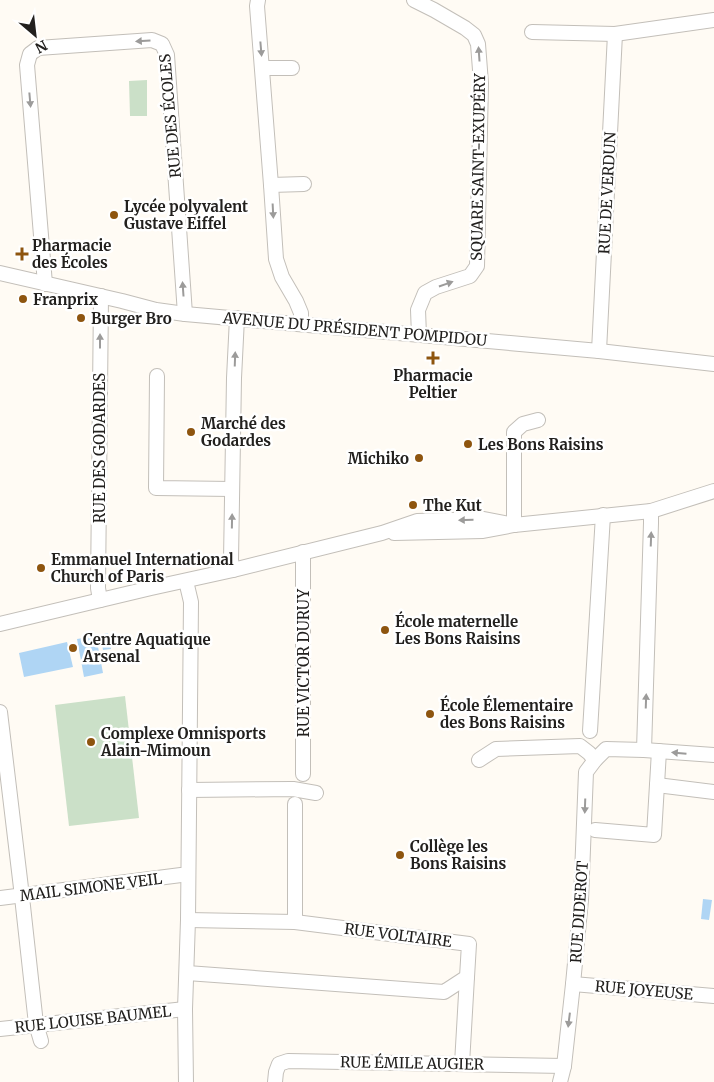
<svg xmlns="http://www.w3.org/2000/svg" width="714" height="1082" viewBox="0 0 714 1082" font-family="Merriweather,serif">
<rect width="100%" height="100%" fill="#fffbf4"/>
<g fill="#cbe0c8">
<polygon points="147,80 147,116 130,116 129,81"/>
<polygon points="125,696 139,818 69,826 55,705"/>
</g>
<g fill="#afd5f4">
<polygon points="108,633 111,649 103,650 100,635"/>
<polygon points="96,636 103,673 84,677 77,639"/>
<polygon points="67,642 73,667 24,677 19,653"/>
<polygon points="703,899 712,900 709,920 701,919"/>
</g>
<g fill="none" stroke-linecap="round" stroke-linejoin="round">
<g stroke="#c3bfb9" stroke-width="16">
<g id="minor">
<polyline points="258,0 257,6 271,185 276,259 282,277 296,301 301,313 301,324"/>
<polyline points="414,0 434,10 465,28 474,35 478,44 481,83 477,266 470,276 436,287 425,293 418,310 419,335"/>
<polyline points="532,32 615,34 714,20"/>
<polyline points="262,68 292,68"/>
<polyline points="271,185 304,184"/>
<polyline points="0,273 122,301 156,310 185,314 599,351 714,364"/>
<polyline points="45,284 27,65 30,54 38,48 152,40 162,44 167,55 185,314"/>
<polyline points="599,351 615,34"/>
<polyline points="157,376 156,488 232,489"/>
<polyline points="514,525 514,432 523,424 538,420"/>
<polyline points="394,533 483,531 514,525 651,511 714,491"/>
<polyline points="233,570 231,560 234,378 237,318"/>
<polyline points="186,581 191,602 188,920 185,1009 186,1082"/>
<polyline points="100,600 98,588 101,296"/>
<polyline points="0,624 151,588 233,570 382,533 417,521 484,519 514,525"/>
<polyline points="0,712 21,888 36,1024 41,1041"/>
<polyline points="590,731 603,515"/>
<polyline points="644,750 651,523 651,511"/>
<polyline points="479,760 496,749 580,746 589,753 595,760"/>
<polyline points="303,774 303,552"/>
<polyline points="657,785 714,792"/>
<polyline points="189,790 293,789 316,793"/>
<polyline points="595,830 654,835 659,751"/>
<polyline points="0,898 181,875"/>
<polyline points="295,922 295,804"/>
<polyline points="187,973 444,992 467,977 469,944 295,922 188,920"/>
<polyline points="573,984 714,996"/>
<polyline points="0,1029 185,1009"/>
<polyline points="462,1064 467,977"/>
<polyline points="275,1082 276,1072 279,1064 288,1061 564,1066"/>
<polyline points="560,1082 564,1066 573,984 581,900 586,772 595,760 606,749 644,750 714,755"/>
</g>
</g>
<use href="#minor" stroke="#fff" stroke-width="14"/>
</g>
<defs><path id="oneway-solid" d="M-6-.8H1V-3.2L6.5 0L1 3.2V.8H-6Z" transform="scale(1.25)"/></defs>
<g fill="#9c9b9a">
<use href="#oneway-solid" transform="translate(143 41) rotate(176)"/>
<use href="#oneway-solid" transform="translate(261 49) rotate(85)"/>
<use href="#oneway-solid" transform="translate(479 54) rotate(-94)"/>
<use href="#oneway-solid" transform="translate(30 100) rotate(85)"/>
<use href="#oneway-solid" transform="translate(273 211) rotate(87)"/>
<use href="#oneway-solid" transform="translate(446 284) rotate(-19)"/>
<use href="#oneway-solid" transform="translate(183 289) rotate(-94)"/>
<use href="#oneway-solid" transform="translate(100 341) rotate(-90)"/>
<use href="#oneway-solid" transform="translate(235 359) rotate(-88)"/>
<use href="#oneway-solid" transform="translate(466 520) rotate(179)"/>
<use href="#oneway-solid" transform="translate(232 521) rotate(-89)"/>
<use href="#oneway-solid" transform="translate(651 539) rotate(-88)"/>
<use href="#oneway-solid" transform="translate(646 701) rotate(-88)"/>
<use href="#oneway-solid" transform="translate(679 753) rotate(-175)"/>
<use href="#oneway-solid" transform="translate(585 806) rotate(92)"/>
<use href="#oneway-solid" transform="translate(569 1020) rotate(97)"/>
</g>
<g fill="#8e550f" stroke="#fff" stroke-width="2">
<circle cx="114" cy="215" r="5"/>
<path d="M19.5 246.5h5v5h5v5h-5v5h-5v-5h-5v-5h5z"/>
<circle cx="23" cy="299" r="5"/>
<circle cx="81" cy="318" r="5"/>
<path d="M430.5 350.5h5v5h5v5h-5v5h-5v-5h-5v-5h5z"/>
<circle cx="191" cy="432" r="5"/>
<circle cx="468" cy="444" r="5"/>
<circle cx="419" cy="458" r="5"/>
<circle cx="413" cy="505" r="5"/>
<circle cx="41" cy="568" r="5"/>
<circle cx="385" cy="630" r="5"/>
<circle cx="73" cy="648" r="5"/>
<circle cx="430" cy="714" r="5"/>
<circle cx="91" cy="742" r="5"/>
<circle cx="400" cy="855" r="5"/>
</g>
<g text-anchor="middle" dominant-baseline="central" stroke-width="5" stroke-linejoin="round" paint-order="stroke">
<g font-size="15" fill="#22201e" stroke="#fff">
<text transform="translate(170 116) rotate(-95)">RUE DES ÉCOLES</text>
<text transform="translate(478 167) rotate(-89)">SQUARE SAINT-EXUPÉRY</text>
<text transform="translate(607 193) rotate(-87)">RUE DE VERDUN</text>
<text transform="translate(355 329) rotate(5)">AVENUE DU PRÉSIDENT POMPIDOU</text>
<text transform="translate(99 448) rotate(-90)">RUE DES GODARDES</text>
<text transform="translate(303 663) rotate(-90)">RUE VICTOR DURUY</text>
<text transform="translate(91 887) rotate(-7)">MAIL SIMONE VEIL</text>
<text transform="translate(579 912) rotate(-86)">RUE DIDEROT</text>
<text transform="translate(398 935) rotate(7)">RUE VOLTAIRE</text>
<text transform="translate(644 990) rotate(5)">RUE JOYEUSE</text>
<text transform="translate(93 1019) rotate(-6)">RUE LOUISE BAUMEL</text>
<text transform="translate(412 1063) rotate(1)">RUE ÉMILE AUGIER</text>
</g>
<g font-size="15" font-weight="bold" fill="#22201e" stroke="#fff" text-anchor="start">
<text x="124" y="206">Lycée polyvalent<tspan x="124" dy="17">Gustave Eiffel</tspan></text>
<text x="32" y="245">Pharmacie<tspan x="32" dy="17">des Écoles</tspan></text>
<text x="33" y="299">Franprix</text>
<text x="91" y="318">Burger Bro</text>
<text x="433" y="375" text-anchor="middle">Pharmacie<tspan x="433" dy="17">Peltier</tspan></text>
<text x="201" y="423">Marché des<tspan x="201" dy="17">Godardes</tspan></text>
<text x="478" y="444">Les Bons Raisins</text>
<text x="409" y="458" text-anchor="end">Michiko</text>
<text x="423" y="505">The Kut</text>
<text x="51" y="559">Emmanuel International<tspan x="51" dy="17">Church of Paris</tspan></text>
<text x="395" y="621">École maternelle<tspan x="395" dy="17">Les Bons Raisins</tspan></text>
<text x="83" y="639">Centre Aquatique<tspan x="83" dy="17">Arsenal</tspan></text>
<text x="440" y="705">École Élementaire<tspan x="440" dy="17">des Bons Raisins</tspan></text>
<text x="101" y="733">Complexe Omnisports<tspan x="101" dy="17">Alain-Mimoun</tspan></text>
<text x="410" y="846">Collège les<tspan x="410" dy="17">Bons Raisins</tspan></text>
</g>
</g>
<g transform="translate(35 35) rotate(152)" stroke="#ffffff" stroke-width="4" paint-order="stroke">
<path d="M0-4L9 19L0 12L-9 19Z" fill="#22201e"/>
<text y="-8" font-size="14" font-weight="bold" text-anchor="middle" fill="#22201e">N</text>
</g>
</svg>
